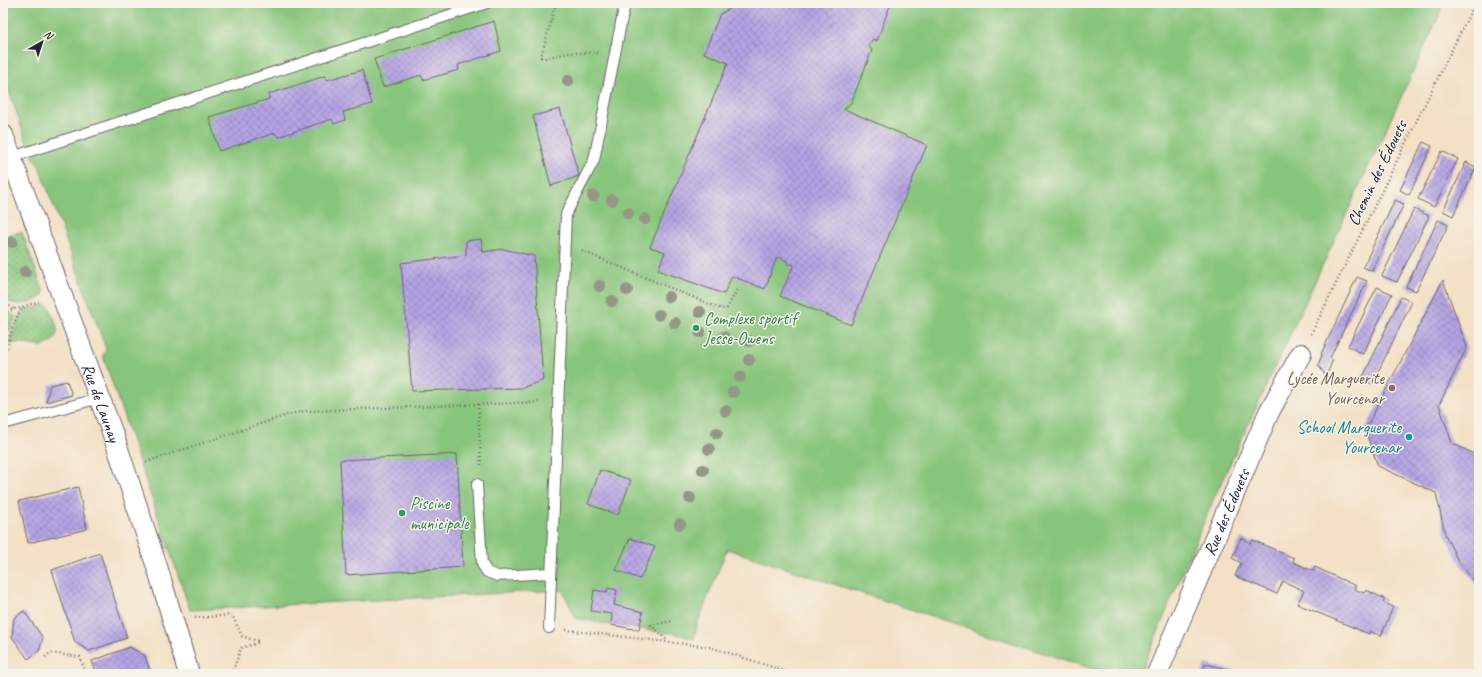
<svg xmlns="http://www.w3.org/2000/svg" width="1482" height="677" viewBox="0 0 1482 677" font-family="Caveat,sans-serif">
<defs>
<pattern id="grass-dots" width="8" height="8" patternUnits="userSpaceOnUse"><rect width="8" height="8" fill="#88c57c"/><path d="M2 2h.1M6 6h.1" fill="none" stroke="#6fa067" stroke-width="1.8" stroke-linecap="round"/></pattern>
<pattern id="building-cross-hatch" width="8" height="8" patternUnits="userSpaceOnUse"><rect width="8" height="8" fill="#b5a4e4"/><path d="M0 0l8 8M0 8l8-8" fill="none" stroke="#9385ba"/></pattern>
</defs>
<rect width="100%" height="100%" fill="#f7f3e8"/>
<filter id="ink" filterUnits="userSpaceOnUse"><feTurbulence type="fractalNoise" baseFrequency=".025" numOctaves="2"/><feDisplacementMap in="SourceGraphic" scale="8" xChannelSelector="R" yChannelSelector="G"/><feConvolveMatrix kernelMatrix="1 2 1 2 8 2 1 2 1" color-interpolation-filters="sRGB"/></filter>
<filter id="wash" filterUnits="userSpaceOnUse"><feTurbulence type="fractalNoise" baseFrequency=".012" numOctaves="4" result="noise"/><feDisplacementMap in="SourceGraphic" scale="16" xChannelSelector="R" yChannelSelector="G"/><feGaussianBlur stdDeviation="0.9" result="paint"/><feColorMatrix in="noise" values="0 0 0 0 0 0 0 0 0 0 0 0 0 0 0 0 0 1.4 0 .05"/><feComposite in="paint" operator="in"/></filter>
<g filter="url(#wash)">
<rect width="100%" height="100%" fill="#f3e0c5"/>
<g fill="url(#grass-dots)" stroke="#55745c">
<path d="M22,232L44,293C38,304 13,308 3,299V236Z"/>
<path d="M46,305L49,307C52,313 56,321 57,328C59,337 49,347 39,346C29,346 19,339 9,345V341L23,310Z"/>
<polygon points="10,313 16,317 10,330 3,333 3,315"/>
</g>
<polygon fill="#88c57c" stroke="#55745c" points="3,3 1445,3 1214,498 1140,674 1108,674 727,549 697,624 694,639 677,634 611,625 576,618 562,590 190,610 103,356 106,349 39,166 30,152 3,73"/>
<g id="blocks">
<g fill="url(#building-cross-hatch)">
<polygon points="737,3 891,3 877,41 873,39 868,46 872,50 851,103 844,109 927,145 851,325 780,296 794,264 787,264 787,261 777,257 765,289 732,276 724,294 658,270 665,252 650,247 728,63 704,53 720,14 737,5"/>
<polygon points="494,21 501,51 458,65 459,70 423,80 421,75 383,87 374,59"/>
<polygon points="362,70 372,104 343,112 345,120 334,124 332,119 278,137 275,133 219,151 209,117 269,99 269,94 325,76 327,80"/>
<polygon points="560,109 579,176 551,186 533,116"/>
<polygon points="1423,142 1432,146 1409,195 1400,190"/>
<polygon points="1442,151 1458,159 1434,207 1418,199"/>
<polygon points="1466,162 1476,167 1453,216 1443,211"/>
<polygon points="1395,200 1404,204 1372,271 1363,267"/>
<polygon points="1414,209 1429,216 1397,282 1382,276"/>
<polygon points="1438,220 1448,225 1416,291 1406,287"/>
<polygon points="481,239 483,252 503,249 534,256 543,380 522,388 412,391 401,263 466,255 466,241"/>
<polygon points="1357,277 1367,281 1330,358 1333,360 1326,376 1318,365 1322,355 1321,354"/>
<polygon points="1443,280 1467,347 1439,405 1452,443 1474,454 1479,450 1479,587 1458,561 1445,534 1436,493 1378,466 1365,430"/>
<polygon points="1377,287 1392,294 1363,354 1348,346"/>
<polygon points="1401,297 1412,302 1372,384 1362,379"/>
<polygon points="67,381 72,395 46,402 50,385"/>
<polygon points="457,454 463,567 346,575 340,460"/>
<polygon points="600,470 631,480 618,515 588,504"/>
<polygon points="78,487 87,529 28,543 19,501"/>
<polygon points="630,538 655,547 640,579 616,570"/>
<polygon points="1241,538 1251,543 1253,540 1282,553 1294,558 1293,562 1313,571 1315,567 1345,581 1356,586 1354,589 1364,593 1366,590 1385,599 1383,602 1393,607 1381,636 1370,631 1369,634 1297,604 1304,591 1283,581 1277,594 1235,576 1241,563 1232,558"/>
<polygon points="100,553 127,638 89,651 75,642 52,570"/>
<polygon points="608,588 617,590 614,605 643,612 639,630 611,625 612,614 591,611 594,590 607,592"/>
<polygon points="24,611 43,638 39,651 28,659 12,637 14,618"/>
<polygon points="130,647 145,656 151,674 97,674 92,661"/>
<polygon points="1205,664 1247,673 1246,674 1202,674"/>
<polygon points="31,672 33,674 22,674 22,673"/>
</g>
</g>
</g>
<g filter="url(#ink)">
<use href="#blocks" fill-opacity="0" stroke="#6b646b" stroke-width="1"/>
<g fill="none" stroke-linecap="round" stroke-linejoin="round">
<g stroke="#6b646b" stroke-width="12">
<g id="service">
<polyline points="12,157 487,3"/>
<polyline points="7,423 100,398"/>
<polyline points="477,484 482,564 487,572 497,576 550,573"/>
<polyline points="549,628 566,214 594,160 625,3"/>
</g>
</g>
<g stroke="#6b646b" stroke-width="22">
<g id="minor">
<path id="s1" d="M3,135L115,440L158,570L189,674"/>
<path id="s2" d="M1157,674L1269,412L1301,354"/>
</g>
</g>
<g stroke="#6b646b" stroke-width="2.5" stroke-dasharray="1 3" stroke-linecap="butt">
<polyline points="556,3 541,57 544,58 569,53 598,53"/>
<polyline points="582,251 721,309 727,308 738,288"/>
<polyline points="3,301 14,309"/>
<polyline points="3,312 23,307"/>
<polyline points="1311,334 1475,3"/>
<path d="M8,348C7,340 17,311 24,307C28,304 35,303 39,302"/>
<polyline points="478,404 481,467"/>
<polyline points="146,462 290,414 306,411 541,402"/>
<polyline points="195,618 232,615 242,636 260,642"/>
<polyline points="566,630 710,647 794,674"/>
<polyline points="666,639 651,625 673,621"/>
<polyline points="45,657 50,653 80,657 86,674"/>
<polyline points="232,674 241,648 260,642"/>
</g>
<use href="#service" stroke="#fff" stroke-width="10"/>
<use href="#minor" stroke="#fff" stroke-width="20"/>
</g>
<g fill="#949786">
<circle cx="568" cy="81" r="6"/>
<circle cx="593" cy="196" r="6"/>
<circle cx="612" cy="200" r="6"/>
<circle cx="628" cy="213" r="6"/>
<circle cx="645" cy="219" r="6"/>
<circle cx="12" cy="242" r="6"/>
<circle cx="25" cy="272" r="6"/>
<circle cx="600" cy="286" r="6"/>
<circle cx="627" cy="290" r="6"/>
<circle cx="669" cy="297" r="6"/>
<circle cx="612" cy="301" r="6"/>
<circle cx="700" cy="312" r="6"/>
<circle cx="659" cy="315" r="6"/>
<circle cx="675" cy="323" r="6"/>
<circle cx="700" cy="332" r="6"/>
<circle cx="724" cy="337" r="6"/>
<circle cx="749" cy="341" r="6"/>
<circle cx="749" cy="360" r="6"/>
<circle cx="740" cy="377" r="6"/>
<circle cx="733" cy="392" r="6"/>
<circle cx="726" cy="411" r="6"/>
<circle cx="717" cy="433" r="6"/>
<circle cx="709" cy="449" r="6"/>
<circle cx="703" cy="470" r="6"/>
<circle cx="690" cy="498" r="6"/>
<circle cx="680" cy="524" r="6"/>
</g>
</g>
<g fill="#2e9e5b" stroke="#f7f3e8" stroke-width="1.5">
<circle cx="696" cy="328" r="4"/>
<circle cx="402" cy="513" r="4"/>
</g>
<circle fill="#8d6e63" stroke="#f7f3e8" stroke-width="1.5" cx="1392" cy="388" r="4"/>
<circle fill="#0f9aa8" stroke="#f7f3e8" stroke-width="1.5" cx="1409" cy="437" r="4"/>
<g text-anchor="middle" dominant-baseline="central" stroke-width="3" stroke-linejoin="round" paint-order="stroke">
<g font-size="17" fill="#22223b" stroke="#f7f3e8">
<text transform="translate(1377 173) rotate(-64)">Chemin des Édouets</text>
<text stroke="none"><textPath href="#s1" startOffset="285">Rue de Launay</textPath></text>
<text stroke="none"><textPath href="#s2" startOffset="176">Rue des Édouets</textPath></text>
</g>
<g font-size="17" fill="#27864d" stroke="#f7f3e8" text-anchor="start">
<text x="704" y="318">Complexe sportif<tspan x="704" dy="20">Jesse-Owens</tspan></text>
<text x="410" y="503">Piscine<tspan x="410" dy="20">municipale</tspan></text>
</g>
<g font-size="17" fill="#785e54" stroke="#f7f3e8" text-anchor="end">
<text x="1384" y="378">Lycée Marguerite<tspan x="1384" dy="20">Yourcenar</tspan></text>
</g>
<g font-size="17" fill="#0d838f" stroke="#f7f3e8" text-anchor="end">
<text x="1401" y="427">School Marguerite<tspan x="1401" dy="20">Yourcenar</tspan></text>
</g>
</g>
<rect width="1482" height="677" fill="none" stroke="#f7f3e8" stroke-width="16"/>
<g transform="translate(42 42) rotate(39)" stroke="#f7f3e8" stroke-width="3" paint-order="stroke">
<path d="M0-3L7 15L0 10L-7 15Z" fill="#22223b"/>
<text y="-6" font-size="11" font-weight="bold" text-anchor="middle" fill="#22223b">N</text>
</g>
</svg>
